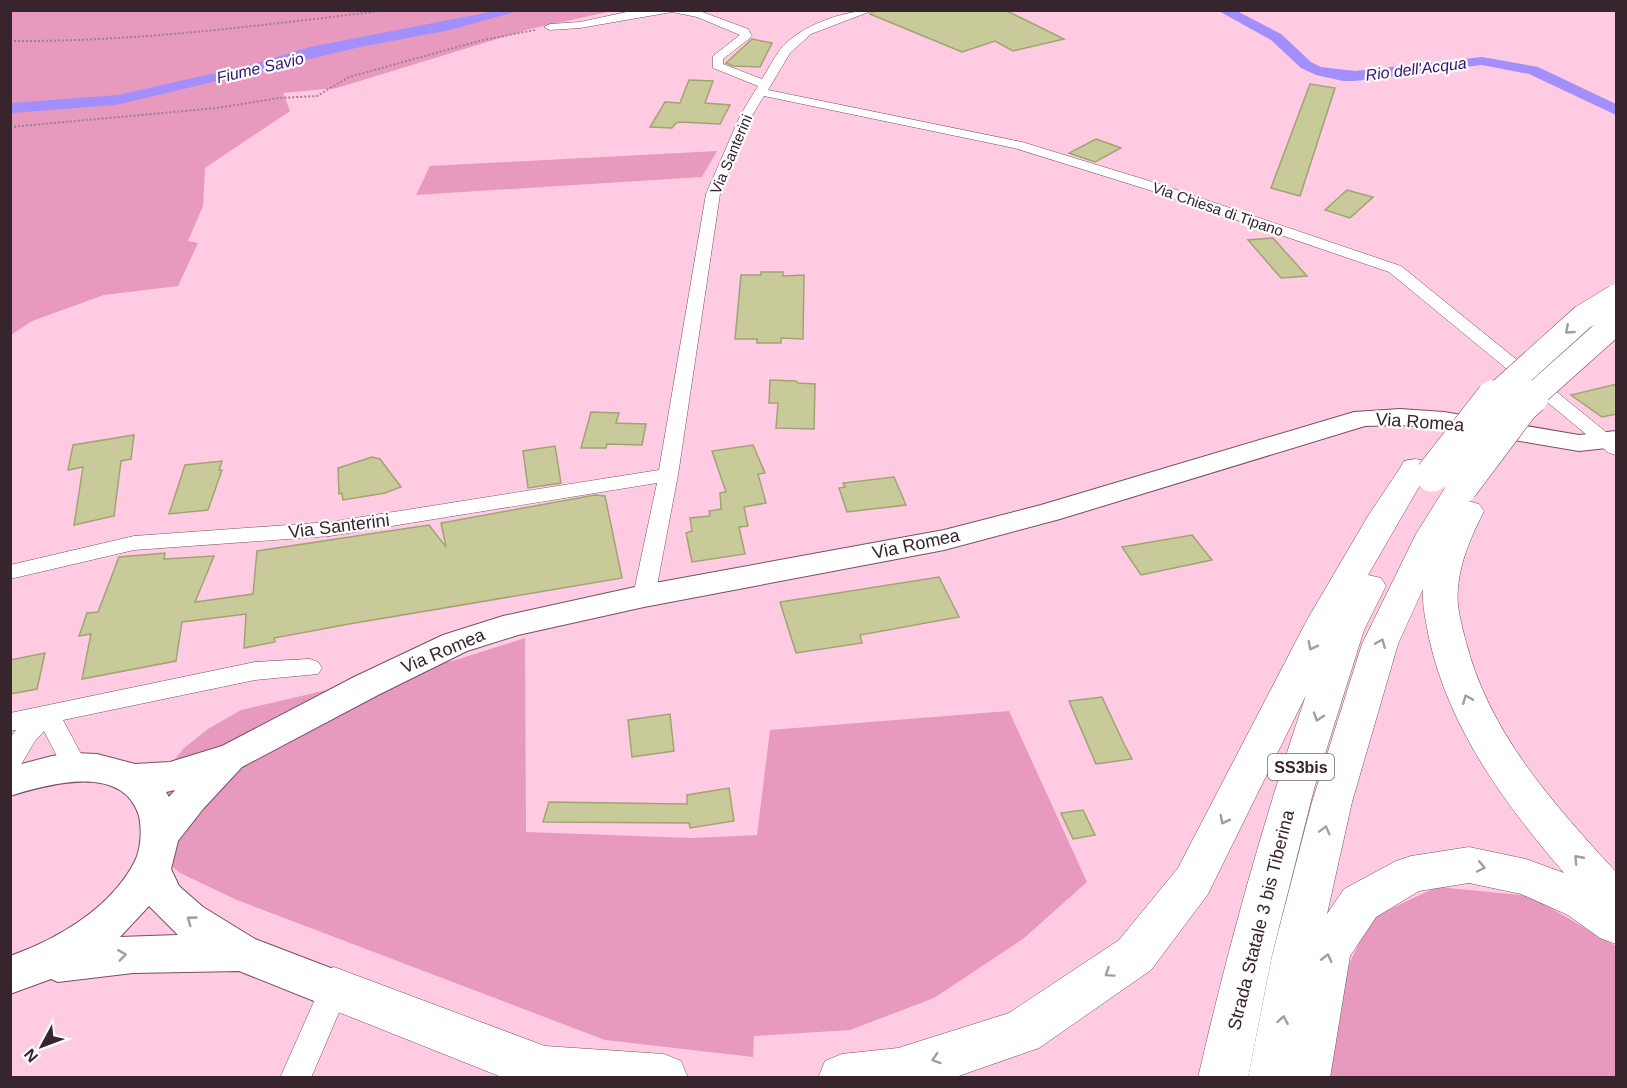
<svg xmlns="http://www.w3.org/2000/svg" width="1627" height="1088" viewBox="0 0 1627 1088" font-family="Helvetica,sans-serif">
<rect width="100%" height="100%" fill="#ffcbe2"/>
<g fill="#e899be">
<polygon points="10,11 612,11 530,29 337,88 283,93 290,111 205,168 203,206 188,241 198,243 178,286 104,295 32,321 11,335"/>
<polygon points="717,151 702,177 416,195 430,166"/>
<polygon points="525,638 526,832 693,838 757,835 770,730 1009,711 1087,882 1023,939 934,998 850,1030 754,1036 753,1057 605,1040 237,900 180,873 150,849 160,777 184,748 208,729 241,710 456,660"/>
<polygon points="1437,887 1530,896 1616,946 1616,1077 1320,1078 1334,996 1371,918"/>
</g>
<polygon fill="#a28ffc" points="500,10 518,11 450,30 360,47 116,105 11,113 11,103 118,95 250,65 310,47"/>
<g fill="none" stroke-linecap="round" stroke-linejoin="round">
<polygon fill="#a28ffc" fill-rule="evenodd" points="1217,10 1235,10 1281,34 1311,62 1321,67 1355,71 1482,57 1538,67 1616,104 1616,115 1529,74 1482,65 1355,81 1343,81 1316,75 1301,68 1271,40"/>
</g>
<g fill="#c8ca99" stroke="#a1a374" stroke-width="1.5">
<polygon points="876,10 1005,10 1064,39 1013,51 995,41 962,52 870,14"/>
<polygon points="752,39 772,43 760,67 733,66 726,63"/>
<polygon points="689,80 713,81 705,103 730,105 720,124 680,122 676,123 672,128 650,127 665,102 680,103"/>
<polygon points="1310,84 1335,88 1300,196 1271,188"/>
<polygon points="1096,139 1121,148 1095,162 1069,153"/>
<polygon points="1347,190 1373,197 1350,218 1325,210"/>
<polygon points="1273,238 1307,276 1281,278 1248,240"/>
<polygon points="761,272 783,272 783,276 804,275 803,339 781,338 781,343 757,343 757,339 735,339 741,275 761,275"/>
<polygon points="770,380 796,381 798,383 815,384 814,429 776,428 778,403 769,403"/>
<polygon points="1617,384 1617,414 1602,417 1571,395"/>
<polygon points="591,412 619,413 616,423 646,424 642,445 607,444 606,448 581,448"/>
<polygon points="134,435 131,459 121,461 114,516 74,525 83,467 68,470 73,445"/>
<polygon points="753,445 765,473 758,474 766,503 744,507 748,526 739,527 745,554 692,562 686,533 692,531 690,518 710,516 709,511 721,509 720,493 726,492 712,451"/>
<polygon points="555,446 561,483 528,488 523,451"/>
<polygon points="372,457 380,459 401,487 385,493 343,500 342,493 339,494 338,468"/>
<polygon points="222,461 219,470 222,470 208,510 169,514 185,465"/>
<polygon points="894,477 906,505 847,512 839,488 845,487 843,483"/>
<polygon points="595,495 605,496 622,578 349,624 274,638 275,642 244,648 246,614 182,622 176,661 82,679 91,634 79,636 87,613 98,612 119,557 165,553 164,559 214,556 195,602 253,594 257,551 429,525 446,547 441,523"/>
<polygon points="1192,535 1212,560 1141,575 1122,547"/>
<polygon points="939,577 959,617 860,635 862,643 796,653 780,602"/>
<polygon points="45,653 37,689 10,694 10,660"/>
<polygon points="1102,697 1125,746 1132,759 1096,764 1069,701"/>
<polygon points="670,714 674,751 632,757 628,720"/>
<polygon points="729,788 734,821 690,828 689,823 543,822 549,802 687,804 687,795"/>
<polygon points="1083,810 1095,835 1073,839 1061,813"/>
</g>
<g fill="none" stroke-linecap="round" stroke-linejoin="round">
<g stroke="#794e62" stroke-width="1">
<g id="street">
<path d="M636,10H697L748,29L752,36L750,38L723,59V64L762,79C768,70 773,59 780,50C798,26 845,10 874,10L811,34L790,53L768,90L1022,142L1156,183L1401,266L1616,440V455L1609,453L1389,272L1146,189L1014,148L764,96L753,114L720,194L678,475L655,596L652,601L644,604L636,601L633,596L657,483L330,536L134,550L10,579V565L134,536L330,522L659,470L706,194L741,114L758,86L713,68V56L740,35L697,17L672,12L580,28L550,30L544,27L550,24L580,22Z"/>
<polygon points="310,659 318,662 322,668 318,674 255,680 63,720 88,767 84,774 75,777 66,774 44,731 35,741 19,768 10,771 10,738 16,730 10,731 10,713 255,662"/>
<polygon points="334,975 344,979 349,989 311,1078 280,1078 324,979"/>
</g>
</g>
<g stroke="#794e62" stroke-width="2">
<path id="secondary" d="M1400,409L1444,412L1579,435L1616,431V447L1579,451L1444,428L1400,425L1365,426L1060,519L944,550L644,607L518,635L467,651L378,695L242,767L203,809L178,841L171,869L179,886L203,907L255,939L349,975L355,989L349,1003L334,1009L239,971L133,973L58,982L51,979L10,994V956C58,939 111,908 135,861C141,849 142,829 139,816C123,763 48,784 10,796V767L52,756L74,753L97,754L135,764L170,762L222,746L354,677L443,635L503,616L644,585L944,530L1041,505L1354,412ZM175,790L169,797L166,792ZM149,906L178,935L120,937Z"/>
</g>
<g stroke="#794e62" stroke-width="1">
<g id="highway">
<path d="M1415,459L1426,461L1430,468L1368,575L1381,578L1386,586L1364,630L1314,789L1272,955L1248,1078H1198C1228,947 1263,822 1306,695L1208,894L1151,970L1039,1048L953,1078H818L825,1061L842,1054L898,1048L1009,1013L1119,940L1178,868L1307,620L1368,516L1400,468L1404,461Z"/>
<path d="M1461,477L1472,480L1477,487L1468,501L1479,504L1484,511C1472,535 1460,561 1458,588C1456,605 1461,622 1465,638C1488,732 1552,802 1616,872V944L1600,938L1568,915L1521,894L1469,883L1419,891L1376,917L1350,956L1330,1078H1248L1272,956L1312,802L1362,644L1416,534L1450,480ZM1423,589C1422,605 1426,622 1429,638C1449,729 1505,804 1564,873L1526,859L1469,847L1411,856L1396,861L1344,889L1327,914L1352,802L1398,644Z"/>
<polygon points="334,967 545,1046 664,1054 681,1061 688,1078 504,1078 318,1004 311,989 318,974"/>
</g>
</g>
<g stroke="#a37e8e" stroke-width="2" stroke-dasharray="2 2" stroke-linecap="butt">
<path d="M10,41C137,42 263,25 389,10"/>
<polyline points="10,127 217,108 279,98 317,96 349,77 483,40 535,30"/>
</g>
<use href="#street" fill="#fff" fill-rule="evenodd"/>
<use href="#secondary" fill="#fff" fill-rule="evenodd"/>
<use href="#highway" fill="#fff" fill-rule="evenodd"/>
<g stroke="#794e62" stroke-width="26" stroke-linecap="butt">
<g id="highway-bridge-far1">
<polyline points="1492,399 1583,317 1616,297"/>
<polyline points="1530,399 1616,322"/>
</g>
</g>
<g stroke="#794e62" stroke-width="34" stroke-linecap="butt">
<g id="highway-bridge">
<polyline points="1432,475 1493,397"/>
<polyline points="1461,487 1522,406 1532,397"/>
</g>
</g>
<use href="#highway-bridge-far1" stroke="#fff" stroke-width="25"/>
<use href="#highway-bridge" stroke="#fff" stroke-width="33"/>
</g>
<defs><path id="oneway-chevron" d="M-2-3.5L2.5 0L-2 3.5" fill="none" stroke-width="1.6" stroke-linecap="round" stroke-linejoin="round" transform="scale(1.5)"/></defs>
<g stroke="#a59ca0">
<use href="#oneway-chevron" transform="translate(1569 330) rotate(139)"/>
<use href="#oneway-chevron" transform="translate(1381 643) rotate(-68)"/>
<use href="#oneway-chevron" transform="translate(1312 646) rotate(117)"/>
<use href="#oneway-chevron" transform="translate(1467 699) rotate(-112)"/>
<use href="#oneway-chevron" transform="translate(1318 717) rotate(108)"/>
<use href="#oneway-chevron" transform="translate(1224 820) rotate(117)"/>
<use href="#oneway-chevron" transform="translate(1325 830) rotate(-76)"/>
<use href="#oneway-chevron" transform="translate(1578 859) rotate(-132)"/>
<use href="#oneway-chevron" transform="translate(1481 867) rotate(12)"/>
<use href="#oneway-chevron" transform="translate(191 920) rotate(-144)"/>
<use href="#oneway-chevron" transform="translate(122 955) rotate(-7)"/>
<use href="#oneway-chevron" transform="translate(1327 958) rotate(-77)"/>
<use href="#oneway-chevron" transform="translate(1109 973) rotate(146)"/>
<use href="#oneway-chevron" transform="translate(1283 1020) rotate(-80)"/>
<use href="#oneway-chevron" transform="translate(936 1059) rotate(162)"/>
</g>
<g text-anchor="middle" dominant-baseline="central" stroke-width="4.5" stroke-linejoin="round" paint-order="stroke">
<g font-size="15" fill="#37242d" stroke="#fdfdfd">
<text transform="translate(731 154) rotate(-67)">Via Santerini</text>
<text transform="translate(1218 209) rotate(19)">Via Chiesa di Tipano</text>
</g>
<g font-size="16" font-style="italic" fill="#321071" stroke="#fdfdfd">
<text transform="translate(260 68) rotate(-13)">Fiume Savio</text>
<text transform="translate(1416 69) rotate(-7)">Rio dell'Acqua</text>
</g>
<rect fill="#fdfdfd" stroke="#72656b" stroke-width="1.5" x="1268" y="754" width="66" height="26" rx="4.5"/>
<g font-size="16" font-weight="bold" fill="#37242d">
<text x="1301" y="767">SS3bis</text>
</g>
<g font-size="18" fill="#37242d" stroke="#fdfdfd">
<text transform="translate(1420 422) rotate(4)">Via Romea</text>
<text transform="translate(339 526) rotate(-7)">Via Santerini</text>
<text transform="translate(916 544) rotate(-12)">Via Romea</text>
<text transform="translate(443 651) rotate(-23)">Via Romea</text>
<text transform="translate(1261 920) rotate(-76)">Strada Statale 3 bis Tiberina</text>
</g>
</g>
<rect width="1627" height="1088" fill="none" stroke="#37242d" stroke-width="24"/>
<g transform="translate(42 1046) rotate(229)" stroke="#fdfdfd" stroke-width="4.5" paint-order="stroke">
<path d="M0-4.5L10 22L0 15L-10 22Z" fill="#37242d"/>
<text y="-9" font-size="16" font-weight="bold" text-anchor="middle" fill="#37242d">N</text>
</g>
</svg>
